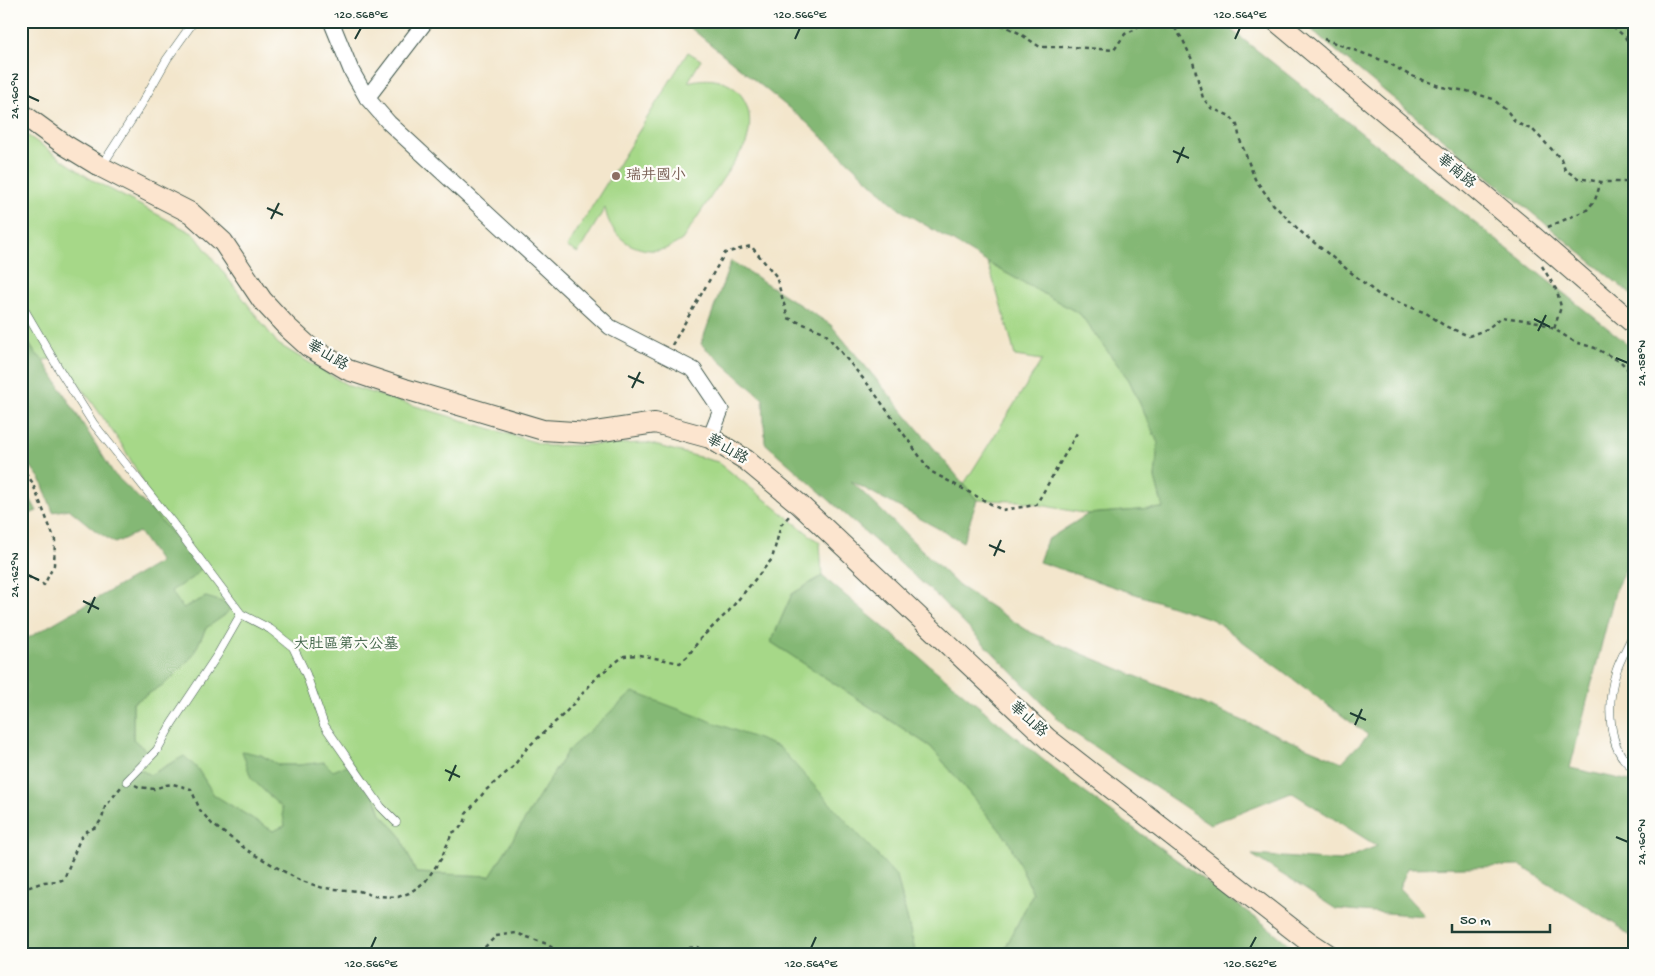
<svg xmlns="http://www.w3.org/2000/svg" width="1655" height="976" viewBox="0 0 1655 976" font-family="'Gochi Hand','LXGW WenKai TC',sans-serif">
<rect width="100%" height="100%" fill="#fdfcf7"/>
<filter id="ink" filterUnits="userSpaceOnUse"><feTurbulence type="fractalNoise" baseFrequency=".02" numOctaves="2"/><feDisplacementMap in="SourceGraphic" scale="10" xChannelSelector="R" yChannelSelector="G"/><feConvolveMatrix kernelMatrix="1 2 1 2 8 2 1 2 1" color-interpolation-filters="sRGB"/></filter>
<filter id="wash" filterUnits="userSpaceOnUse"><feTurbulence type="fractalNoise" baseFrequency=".0096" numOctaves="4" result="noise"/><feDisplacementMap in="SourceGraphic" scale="20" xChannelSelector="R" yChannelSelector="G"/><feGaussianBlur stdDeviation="1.12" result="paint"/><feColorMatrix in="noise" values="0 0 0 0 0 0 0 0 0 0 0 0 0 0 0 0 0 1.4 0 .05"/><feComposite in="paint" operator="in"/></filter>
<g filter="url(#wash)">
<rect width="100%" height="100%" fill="#f3e6cc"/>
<g fill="#a6d888" stroke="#628a5e">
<path d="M688,52L701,60L688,82C732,70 760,101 746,144L682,240C677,243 671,247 665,249C636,255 610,238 605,208L578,253L567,247Z"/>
<polygon points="21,131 89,178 194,234 278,344 349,386 548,446 647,443 718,462 820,543 822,576 792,594 771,642 931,747 1008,840 1033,893 1002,955 916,955 897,877 568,750 490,876 416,873 400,835 381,814 376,799 333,771 324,763 299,765 278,765 261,755 251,778 282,808 285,826 273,831 214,795 197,768 171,763 150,775 133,766 133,703 166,683 192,657 206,628 225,615 206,597 183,609 170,591 195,576 173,535 152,511 141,478 122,445 92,402 59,358 43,360 35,353 21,331"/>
<polygon points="988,263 1080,314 1129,380 1158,443 1155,478 1163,508 1088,514 1019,501 977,500 964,484 1042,360 1015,356 1009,332"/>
</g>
<g fill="#84b874" stroke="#527a54">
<polygon points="682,21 1220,21 1634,349 1634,556 1632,556 1616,588 1570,768 1634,782 1634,939 1615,924 1521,866 1408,868 1399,888 1425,916 1336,909 1252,855 1341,861 1377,846 1291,792 1210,824 1068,729 937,596 765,443 763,399 701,344 731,261 831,325 977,500 963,542 851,481 959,586 1030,632 1342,762 1368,735 1214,620 1039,562 1047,540 1088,514 1163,508 1155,478 1158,443 1129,380 1080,314 988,263 899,209 806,122"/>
<polygon points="1302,21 1634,21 1634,297 1342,56"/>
<polygon points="21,332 35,353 43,360 114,474 152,511 173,535 204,565 195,576 171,591 183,608 206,597 233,605 225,615 206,628 192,657 166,683 133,703 133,739 150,754 134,766 150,775 184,756 197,768 214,795 273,831 285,826 282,808 251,778 242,751 261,755 279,765 299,765 324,762 333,771 352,763 376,799 381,814 400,835 416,873 490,876 568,750 633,692 779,747 897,877 916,955 21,955 21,642 160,562 139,532 115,543 96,531 69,509 53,512 41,480 21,453"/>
<polygon points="21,483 37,511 21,517"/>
<polygon points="822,576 1065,778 1264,924 1302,955 1002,955 1033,893 1008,840 931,747 771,642 792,594"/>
</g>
</g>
<g filter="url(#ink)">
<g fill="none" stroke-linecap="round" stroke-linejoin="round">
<g stroke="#3f564b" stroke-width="9">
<g id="lane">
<polyline points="101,167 141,105 167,59 194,21"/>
<polyline points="21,304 59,369 93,423 171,521 241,614 270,629 293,647 306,674 324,725 381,807 396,822"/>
<path d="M1634,633C1628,646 1620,659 1616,672C1607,700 1606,751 1634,768"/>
<polyline points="127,781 157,750 172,723 218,654 241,614"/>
</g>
</g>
<g stroke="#3f564b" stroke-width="17">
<g id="street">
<polyline points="331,21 351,70 367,98 389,123 610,327 694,370 721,410 710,438"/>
<polyline points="367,98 426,21"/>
</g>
</g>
<g stroke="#3f564b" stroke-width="22">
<g id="secondary">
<polyline points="1276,21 1534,237 1634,324"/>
<polyline points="21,113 65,145 101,167 191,213 223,242 262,300 287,327 309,347 348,370 405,389 543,430 589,433 655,423 710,438 746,460 799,504 1048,739 1309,942 1329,955"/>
</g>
</g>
<g stroke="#3f564b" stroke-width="2.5" stroke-dasharray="4 4" stroke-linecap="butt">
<polyline points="994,21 1019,33 1040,47 1071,47 1114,50 1125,34 1136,29 1141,22 1151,21"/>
<polyline points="1170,21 1183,40 1193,62 1203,98 1211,108 1230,116 1237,125 1240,140 1255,179 1273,204 1301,232 1379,295 1426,313 1445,326 1469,336 1487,329 1502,317 1539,322 1554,329 1575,342 1595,348 1621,362 1634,376"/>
<polyline points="1607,21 1625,37 1634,51"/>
<polyline points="1324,39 1387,62 1409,75 1442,87 1467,91 1493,99 1508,112 1514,120 1521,125 1533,130 1561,159 1565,170 1578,178 1601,182 1634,182"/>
<polyline points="1548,227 1587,210 1595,200 1601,182"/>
<polyline points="1542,266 1557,291 1561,307 1554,329"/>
<polyline points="672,345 725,253 751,246 776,276 788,318 824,332 871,388 930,471 1002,510 1036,505 1077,433"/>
<polyline points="21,466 32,482 55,540 54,565 44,585 21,573"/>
<polyline points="135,785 139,787 154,789 166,785 173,784 191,789 200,810 212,824 250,852 299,880 323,888 359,891 374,896 398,897 409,893 425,882 441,859 452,833 459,829 465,821 466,814 486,790 513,767 527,748 565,713 599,675 624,656 639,655 680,663 688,656 700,639 728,612 772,559 781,525 790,515"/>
<polyline points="21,881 27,887"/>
<polyline points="21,890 44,882 59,881 64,879 80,839 87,831 96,827 102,819 105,807 121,787"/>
<polyline points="484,955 484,948 496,936 516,933 547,944 562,955"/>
<polyline points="688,955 688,948 697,947 707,955"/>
</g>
<use href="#lane" stroke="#fff" stroke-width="8"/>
<use href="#street" stroke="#fff" stroke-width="15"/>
<use href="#secondary" stroke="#fce5cf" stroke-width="20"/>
</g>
</g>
<path fill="none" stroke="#1f3d34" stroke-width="2" d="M355,39L361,28M795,39L800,28M1235,39L1240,28M28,96L39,101M1173,151L1189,158M1177,163L1184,147M267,208L283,215M271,219L279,203M1534,319L1550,327M1538,331L1546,315M1616,358L1628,363M628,376L644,383M632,388L640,372M989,545L1005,552M994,556L1001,540M28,575L39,580M83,601L99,609M88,613L95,597M1350,713L1366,720M1355,725L1362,709M445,770L460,777M449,781L456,765M1616,837L1628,842M371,948L376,937M811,948L816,937M1250,948L1256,937"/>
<circle fill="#8d6e63" stroke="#fdfcf7" stroke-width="2" cx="616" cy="176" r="5"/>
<g text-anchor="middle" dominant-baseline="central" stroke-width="4.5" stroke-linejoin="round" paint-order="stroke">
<g font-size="15" fill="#1f3d34" stroke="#fdfcf7">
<text transform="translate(1456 172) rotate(40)">華南路</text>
<text transform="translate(327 356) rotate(31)">華山路</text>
<text transform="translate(727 450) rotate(30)">華山路</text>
<text transform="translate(1028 720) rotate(42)">華山路</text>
</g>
<g font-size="15" fill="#785e54" stroke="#fdfcf7" text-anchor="start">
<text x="626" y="176">瑞井國小</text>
</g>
<g font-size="15" fill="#416449" stroke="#fdfcf7">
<text x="346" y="645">大肚區第六公墓</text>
</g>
</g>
<rect width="1655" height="976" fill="none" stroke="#fdfcf7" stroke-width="55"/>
<path d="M1452 924v8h98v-8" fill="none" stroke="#1f3d34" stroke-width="2.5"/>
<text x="1460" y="924" font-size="15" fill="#1f3d34" stroke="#fdfcf7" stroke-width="4" paint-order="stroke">50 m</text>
<rect x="28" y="28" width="1600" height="920" fill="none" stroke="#1f3d34" stroke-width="2"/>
<g font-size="12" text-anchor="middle" fill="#1f3d34">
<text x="361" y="18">120.568°E</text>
<text x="800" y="18">120.566°E</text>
<text x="1240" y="18">120.564°E</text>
<text transform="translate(14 96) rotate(-90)" y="4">24.160°N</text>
<text transform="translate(1641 363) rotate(-90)" y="4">24.158°N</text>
<text transform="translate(14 575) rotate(-90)" y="4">24.162°N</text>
<text transform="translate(1641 842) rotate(-90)" y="4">24.160°N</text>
<text x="371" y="967">120.566°E</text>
<text x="811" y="967">120.564°E</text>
<text x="1250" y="967">120.562°E</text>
</g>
</svg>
